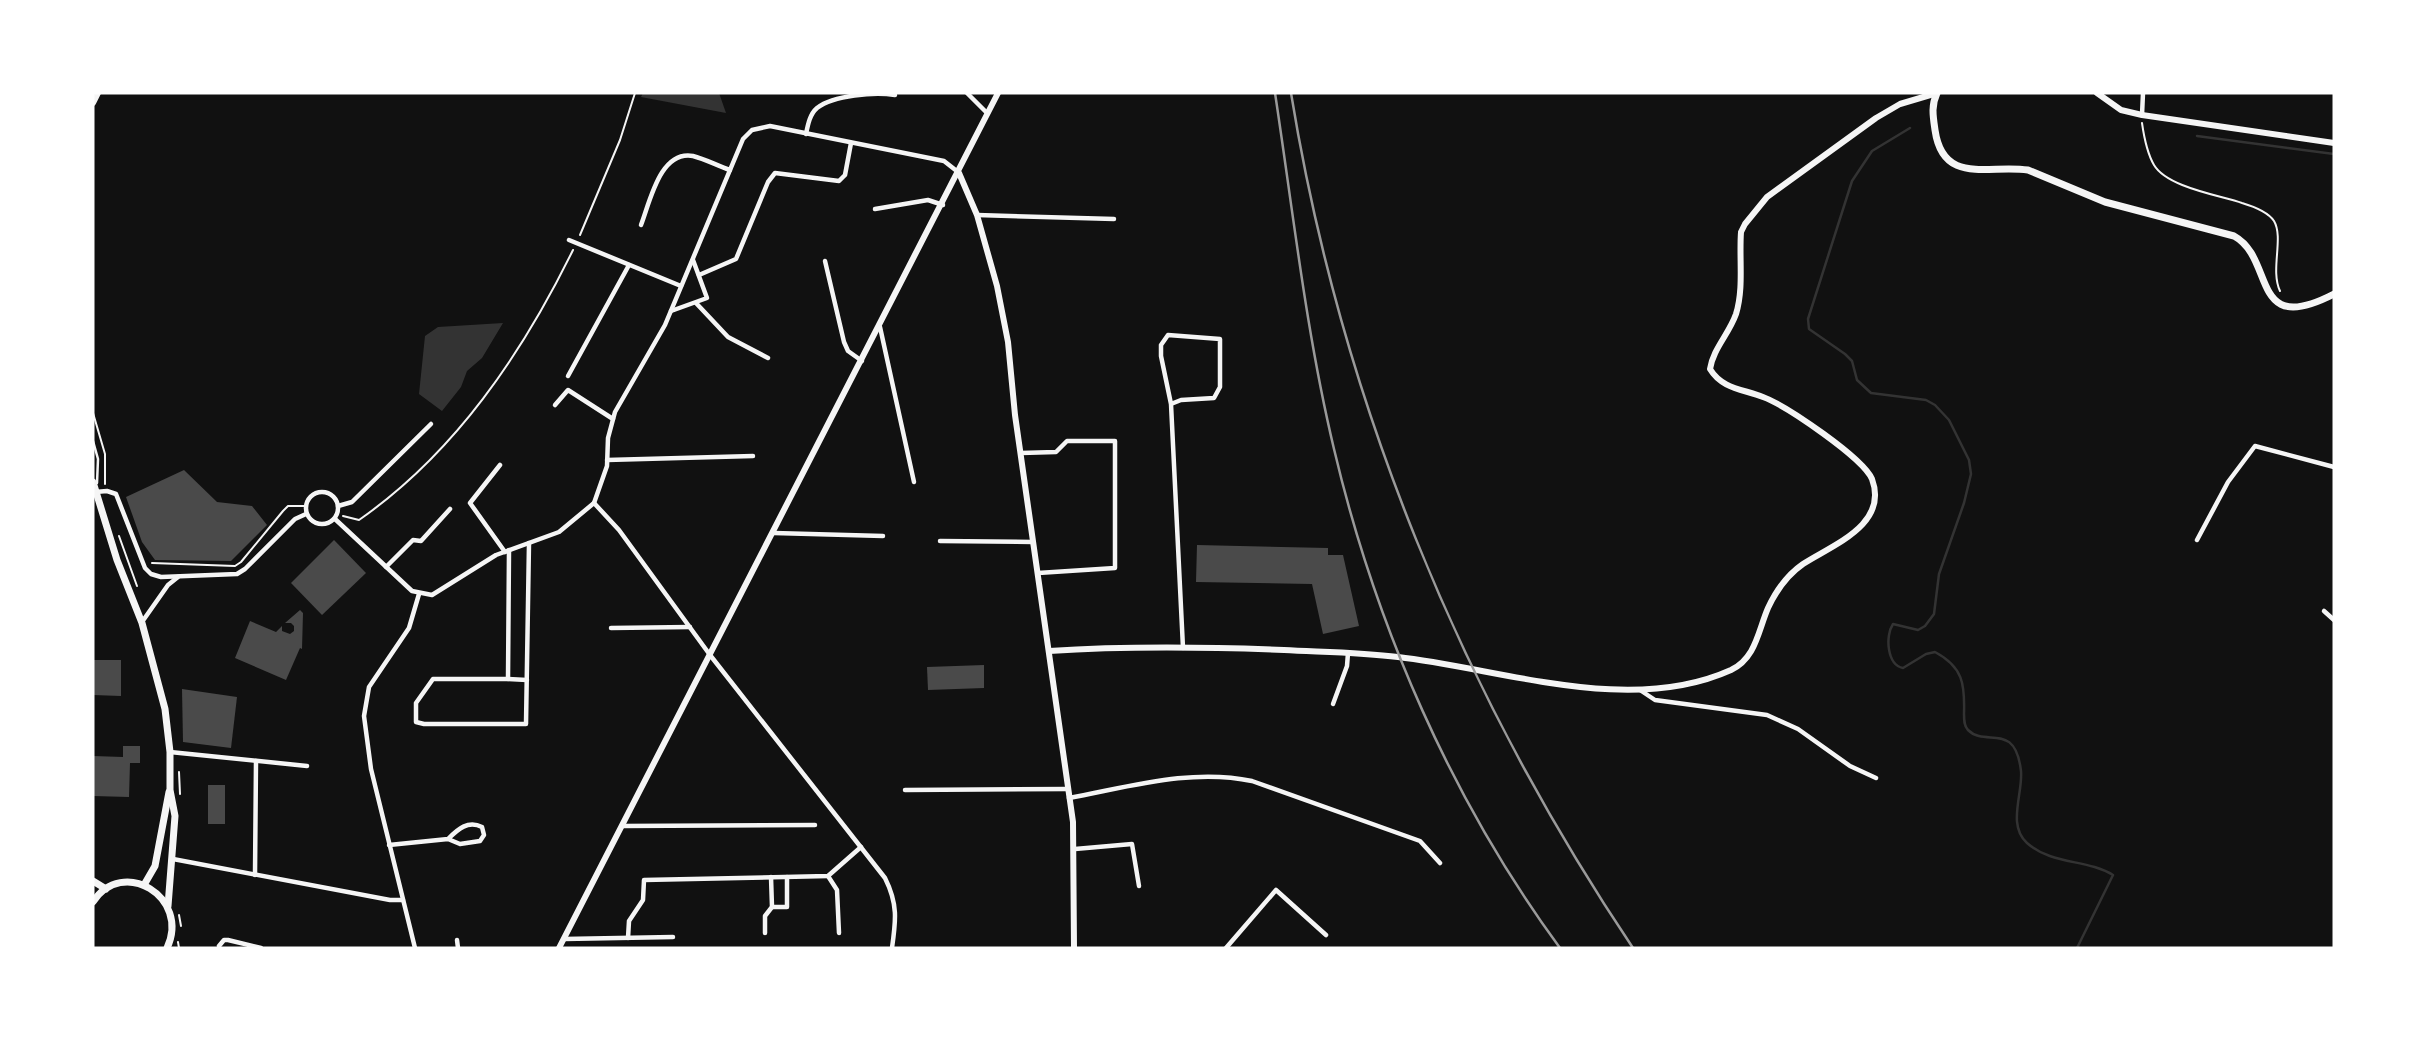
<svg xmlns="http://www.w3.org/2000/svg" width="2427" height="1041" viewBox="0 0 2427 1041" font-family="Cabin,sans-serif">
<rect width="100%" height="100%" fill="#111"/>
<g fill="#333">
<polygon points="643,93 719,93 726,113 641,97"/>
<polygon points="503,323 482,358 467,371 461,387 442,411 419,394 425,336 438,327"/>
</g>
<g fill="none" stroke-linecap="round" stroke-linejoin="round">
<g stroke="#333" stroke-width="2.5">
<path d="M1910,128L1872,151L1852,181L1808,319L1809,329L1845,354L1852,361L1857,380L1871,393L1926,400L1935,405L1949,420L1969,460L1971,474L1964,503L1939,574L1934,614L1925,626L1918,630L1893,624C1885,636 1887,665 1903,668L1926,654L1935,652C1963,667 1965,684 1964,714C1964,720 1964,726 1968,730C1986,748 2015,720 2021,771C2023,794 2007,825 2027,843C2052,865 2087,859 2113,875L2077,948"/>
<polyline points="2197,136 2334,154"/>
</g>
</g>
<g fill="#4a4a4a">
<polygon points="184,470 217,502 252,506 267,525 231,561 155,560 142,542 126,497"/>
<polygon points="334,540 366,573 322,615 291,583"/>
<polygon points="1197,545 1328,548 1328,555 1343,555 1359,626 1323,634 1312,584 1196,582"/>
<polygon points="300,610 303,613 302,649 300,648 286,680 235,658 250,621 276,632 282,626 282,631 290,634 294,631 294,626 291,623 285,623"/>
<polygon points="93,660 121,660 121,696 93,695"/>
<polygon points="984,665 984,688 928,690 927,667"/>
<polygon points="182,689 237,697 231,748 183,742"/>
<polygon points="123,746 140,746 140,763 130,763 129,797 93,796 93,756 123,757"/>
<rect x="208" y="785" width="17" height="39"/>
</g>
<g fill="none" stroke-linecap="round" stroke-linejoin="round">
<g stroke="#f5f5f5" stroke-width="2">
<path d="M2142,123C2144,137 2147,153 2154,165C2167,187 2218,195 2242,203C2252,206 2268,212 2274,221C2284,238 2270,270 2280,291"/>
<polyline points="580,235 620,140 635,93"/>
<polyline points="93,413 105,454 105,484"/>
<path d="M343,516L359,520C455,453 522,354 573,250"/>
<polyline points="119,536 137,586"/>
<polyline points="152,563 235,566 241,562 283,511 288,506 306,506"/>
<polyline points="179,772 180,794"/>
<polyline points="179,915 181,926"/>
<polyline points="178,942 179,948"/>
</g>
<polyline stroke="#f5f5f5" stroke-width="2.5" points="93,441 98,459 97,483"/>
<g stroke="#f5f5f5" stroke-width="4.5">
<polyline points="967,93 987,113"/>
<polyline points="2142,115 2143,93"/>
<path d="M806,134C808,124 810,114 817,108C834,95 874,92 895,95"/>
<polyline points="875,209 928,200 943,205"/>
<polyline points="977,215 1114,219"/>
<path d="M641,225C650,202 660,150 693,156C705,159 718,166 730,170"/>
<polyline points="569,240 681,286"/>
<polyline points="825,261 844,342 848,351 862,361"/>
<polyline points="699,275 736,259 768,182 775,173 839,181 845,175 851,143"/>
<polyline points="696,303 728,337 768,358"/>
<polyline points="671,311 707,298 693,260"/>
<polyline points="880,327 914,482"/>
<polyline points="568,376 629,265"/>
<polyline points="1171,404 1161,356 1161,345 1168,335 1220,339 1220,387 1214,398 1181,400 1171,404 1183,648"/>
<polyline points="555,405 568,390 613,419"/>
<polyline points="1021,453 1056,452 1067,441 1115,441 1115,568 1038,573"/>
<polyline points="607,460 753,456"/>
<polyline points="500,465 470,503 505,552"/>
<circle cx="322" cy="508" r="16"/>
<polyline points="95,492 107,491 116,494 145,568 151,574 161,577 237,574 245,569 295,519 306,514"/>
<path d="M594,503L619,530L710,655L885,878C898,904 896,920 892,948"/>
<polyline points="338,506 352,502 431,424"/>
<polyline points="335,519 412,591 432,595 496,555 559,532 594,503 607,466 608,438 615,412 665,325 743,139 752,130 770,126 944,161 958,172"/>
<polyline points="774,533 883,536"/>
<polyline points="2197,540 2228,482 2255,446 2334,467"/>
<polyline points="940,541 1033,542"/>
<polyline points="509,550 508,679 433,679 416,703 416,722 424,724 526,724 529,543"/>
<polyline points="386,567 413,540 421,541 450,509"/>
<polyline points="2324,611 2334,620"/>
<polyline points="142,622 168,585 178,577"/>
<polyline points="611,628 690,627"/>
<polyline points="508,679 527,680"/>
<polyline points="1640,690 1655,700 1767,715 1798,729 1850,766 1876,778"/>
<polyline points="1333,704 1347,666 1348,653"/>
<polyline points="170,752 307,766"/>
<polyline points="905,790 1068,789"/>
<path d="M1069,798C1129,787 1191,768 1252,781L1420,841L1440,863"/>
<polyline points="622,826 815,825"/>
<path d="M389,845L448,839L460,844L480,841L484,835L482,827C468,820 458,829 448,839"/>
<polyline points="1075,849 1132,844 1139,886"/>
<polyline points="173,859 390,900 403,900"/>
<polyline points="255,875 256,761"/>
<polyline points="828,876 837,890 839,933"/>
<polyline points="772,907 787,907 787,877"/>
<polyline points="765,933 765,916 772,907 771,877"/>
<polyline points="628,938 629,921 643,900 644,880 828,876 861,847"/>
<polyline points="564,939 673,937"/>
<polyline points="457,940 458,948"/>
<polyline points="219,946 224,940 228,940 261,948"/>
<polyline points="415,948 371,769 364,716 369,687 409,628 419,594"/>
<polyline points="1226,948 1276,890 1326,935"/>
</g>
<g stroke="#f5f5f5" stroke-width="6">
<polyline points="2097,93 2121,110 2142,115 2334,143"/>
<polyline points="93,103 98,93"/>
<polyline points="959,173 977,215 997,286 1008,342 1015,415 1073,822 1074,948"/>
<path d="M1049,651C1127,646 1206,647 1284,650C1322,652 1360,652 1398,657C1503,669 1629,716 1731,670C1756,658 1758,631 1768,608C1776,591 1787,575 1803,564C1832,545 1889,525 1872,479C1863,458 1787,406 1763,397C1743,389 1722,389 1710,369C1713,349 1729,334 1736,314C1744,288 1739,259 1741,232L1745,224L1767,197L1876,118L1900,104L1937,93"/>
<polyline points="559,948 998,93"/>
</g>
<g stroke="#f5f5f5" stroke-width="7">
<path d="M1937,93C1931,106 1933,116 1935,130C1943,186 1989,164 2028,170L2105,202L2234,236C2276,259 2249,338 2334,294"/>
<polyline points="93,482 117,560 142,623 165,709 170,752 170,790 175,816 168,906"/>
<polyline points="93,881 106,889"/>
<polyline points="144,885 155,866 169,792"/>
<path d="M93,902C122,856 191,897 167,948"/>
</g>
<g stroke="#9a9a9a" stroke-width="2.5">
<path d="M1275,93C1293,211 1306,332 1334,449C1376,627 1452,801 1560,948"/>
<path d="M1291,93C1341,400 1460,690 1633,948"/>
</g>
</g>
<rect width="2427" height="1041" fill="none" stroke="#ffffff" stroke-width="189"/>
</svg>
